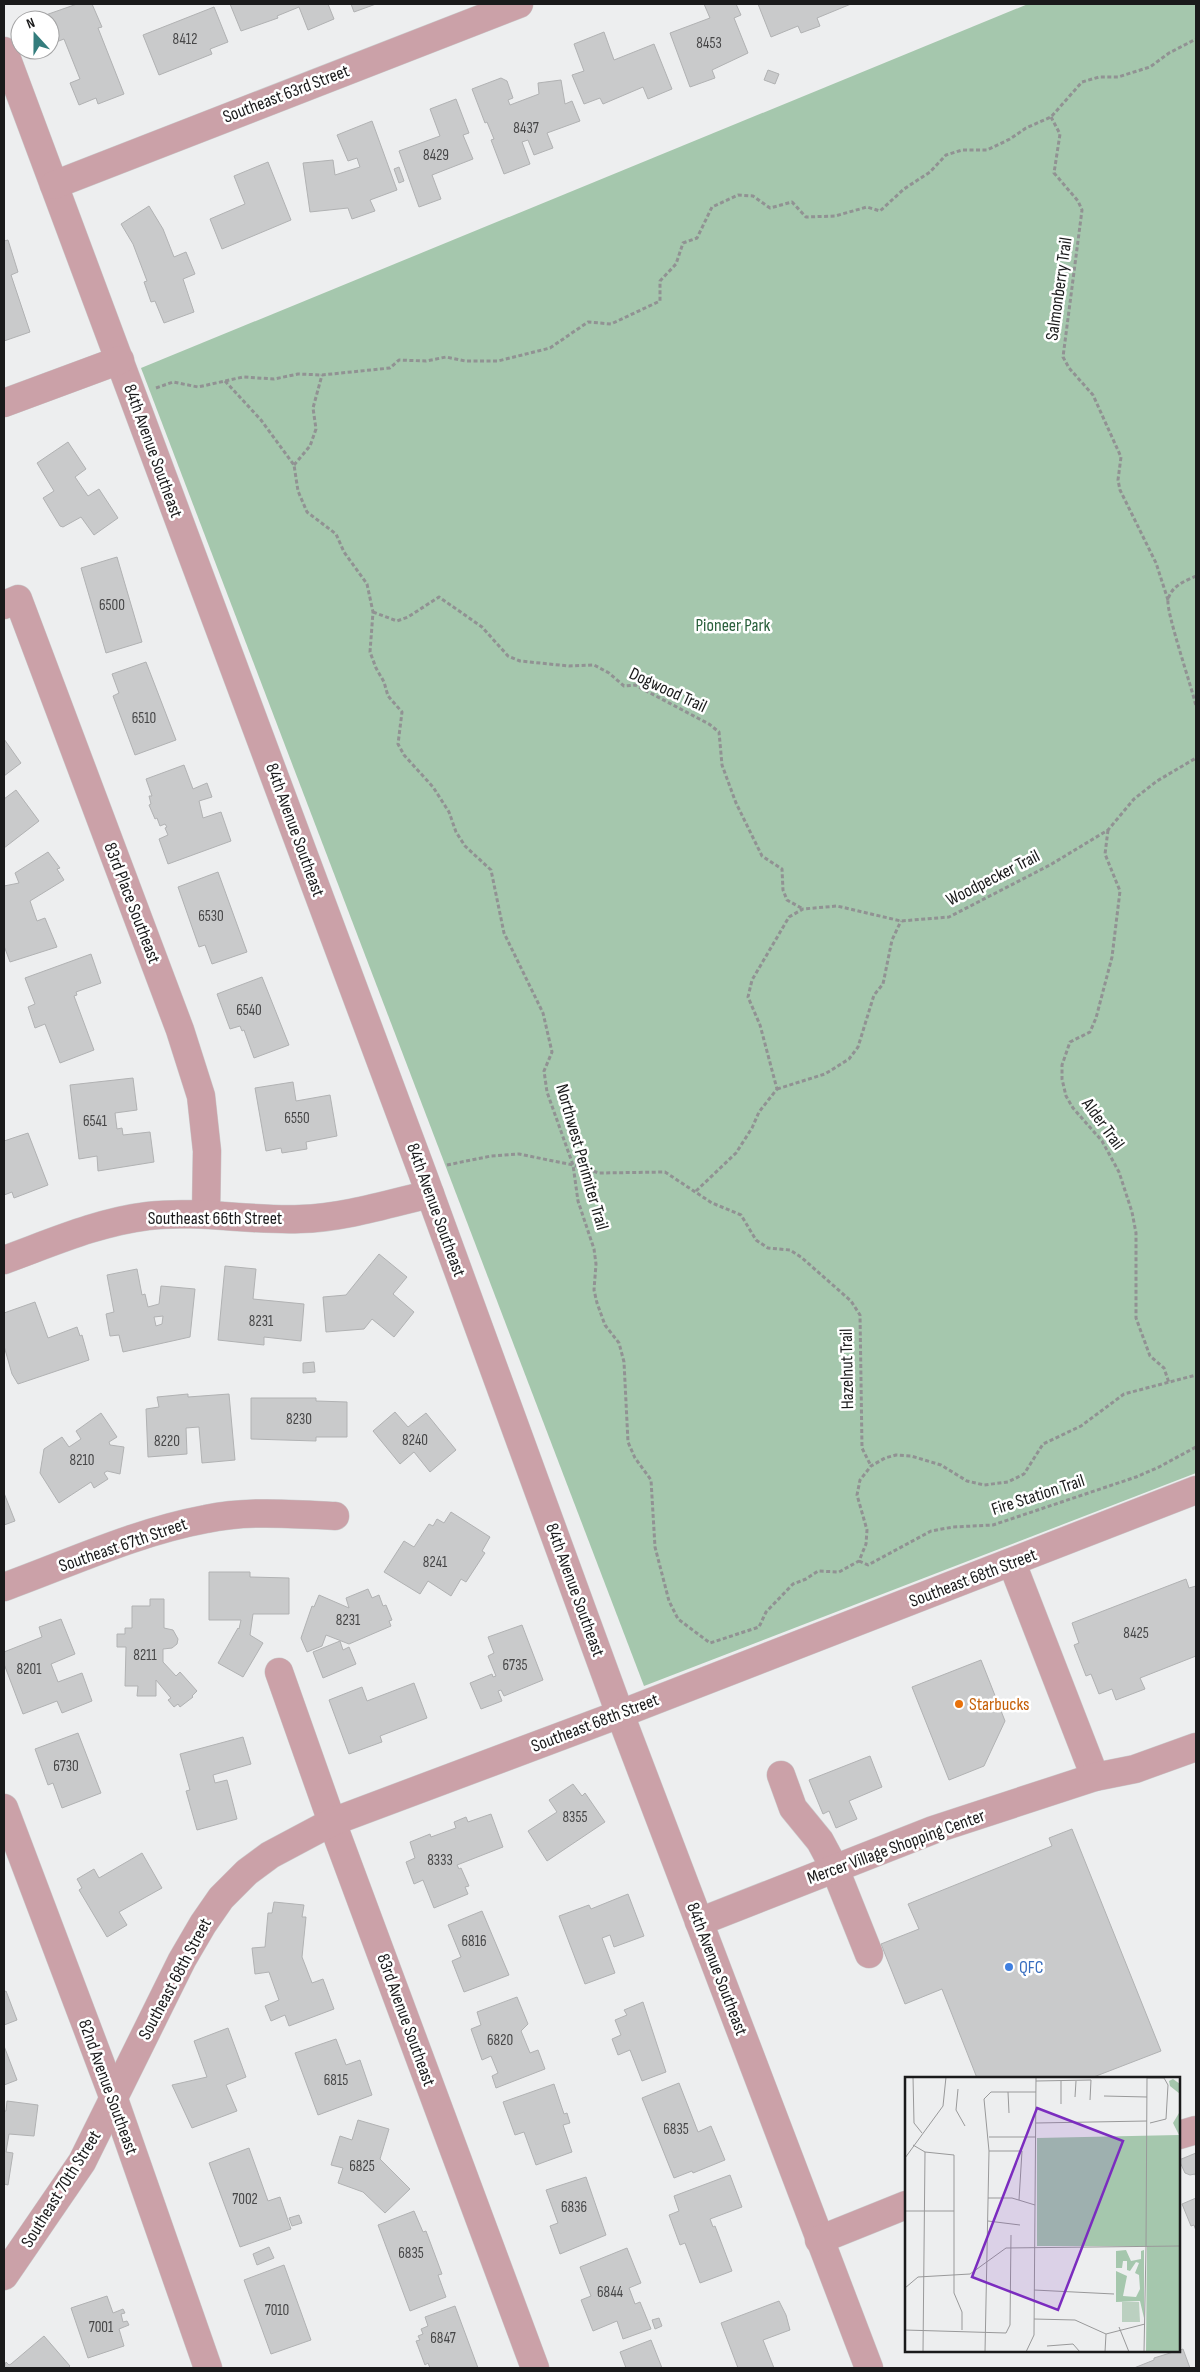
<svg xmlns="http://www.w3.org/2000/svg" width="1200" height="2372" viewBox="0 0 1200 2372" font-family="'Sofia Sans Condensed',sans-serif">
<rect width="100%" height="100%" fill="#edeeef"/>
<polygon fill="#a5c7ad" points="1028,4 1196,4 1196,1473 644,1686 141,368"/>
<g fill="#c9cacb" stroke="#b1b2b3" fill-rule="evenodd">
<polygon points="77,4 92,4 102,27 98,28 124,94 98,104 96,98 79,105 70,83 80,79 64,39 51,44 50,20 41,20 40,17"/>
<polygon points="230,4 328,4 334,19 308,30 299,7 277,16 278,18 241,31"/>
<polygon points="351,4 376,4 354,12"/>
<polygon points="704,4 736,4 741,15 734,18 748,53 712,70 715,78 690,87 670,33 710,18"/>
<polygon points="758,4 851,4 817,18 820,26 801,33 798,26 771,37"/>
<polygon points="214,7 228,42 210,49 212,54 159,75 143,35"/>
<polygon points="604,32 614,60 654,44 672,89 648,99 643,87 603,104 600,98 584,104 572,75 584,71 574,44"/>
<polygon points="768,70 779,74 775,84 764,80"/>
<polygon points="501,78 507,81 513,98 508,100 510,105 539,94 538,83 561,80 565,104 572,101 580,121 547,133 553,148 534,155 528,140 522,142 530,164 504,174 491,140 494,139 487,122 485,123 472,89"/>
<polygon points="456,99 469,133 463,135 473,159 432,175 441,199 419,207 399,151 440,136 430,109"/>
<polygon points="372,121 397,190 370,200 375,211 352,219 348,208 310,212 303,163 333,160 335,175 360,167 357,158 348,161 337,135"/>
<polygon points="268,162 291,220 222,249 210,219 245,204 234,176"/>
<polygon points="399,167 404,181 399,183 394,169"/>
<polygon points="149,206 163,229 174,257 186,252 195,274 183,279 194,312 164,323 155,301 151,302 144,282 147,281 133,244 121,224"/>
<polygon points="8,240 18,272 11,275 30,332 4,341 4,241"/>
<polygon points="68,442 86,469 75,477 88,496 99,489 118,518 94,535 81,517 63,527 60,526 43,498 54,491 37,463"/>
<polygon points="117,557 142,642 106,653 81,568"/>
<polygon points="146,662 176,740 135,755 113,696 119,693 112,674"/>
<polygon points="4,739 21,763 4,776"/>
<polygon points="184,765 193,789 207,783 212,797 199,801 203,818 221,812 231,841 168,864 159,839 168,835 165,828 167,827 165,824 160,826 157,818 155,819 149,805 151,804 149,796 152,796 146,779"/>
<polygon points="16,790 39,821 4,848 4,799"/>
<polygon points="48,852 60,868 57,869 64,880 30,901 37,921 45,918 57,947 10,962 4,946 4,886 19,883 15,873"/>
<polygon points="218,872 247,952 212,964 205,945 199,947 178,887"/>
<polygon points="91,954 101,983 76,992 77,995 74,996 94,1050 60,1063 45,1024 35,1028 28,1007 35,1004 25,978"/>
<polygon points="262,977 289,1045 254,1058 244,1030 242,1031 240,1026 230,1029 217,994"/>
<polygon points="133,1078 137,1110 115,1113 117,1129 122,1128 123,1135 150,1132 154,1162 98,1171 97,1156 79,1159 70,1085"/>
<polygon points="293,1082 296,1101 330,1095 337,1136 306,1142 307,1149 282,1153 281,1148 266,1151 255,1088"/>
<polygon points="28,1133 48,1185 14,1198 12,1192 4,1195 4,1141"/>
<polygon points="379,1254 407,1277 393,1294 414,1312 394,1337 372,1319 364,1329 326,1332 323,1297 346,1295"/>
<polygon points="225,1266 256,1269 253,1299 304,1304 301,1341 264,1337 264,1345 218,1340"/>
<path d="M137,1269L142,1295L145,1294L148,1307L159,1304L161,1286L195,1289L190,1337L123,1352L119,1335L110,1336L106,1314L114,1312L107,1275ZM163,1316L162,1324L156,1326L154,1317Z"/>
<polygon points="35,1302 48,1338 77,1327 80,1336 82,1335 89,1360 18,1384 12,1374 4,1346 4,1313"/>
<polygon points="314,1362 315,1372 303,1373 303,1363"/>
<polygon points="188,1394 188,1397 229,1394 235,1460 202,1463 199,1427 186,1428 187,1454 148,1457 146,1409 159,1407 157,1397"/>
<polygon points="251,1398 316,1398 316,1401 347,1402 347,1437 316,1437 316,1441 251,1439"/>
<polygon points="395,1412 408,1427 426,1413 456,1450 430,1472 414,1452 400,1464 373,1431"/>
<polygon points="101,1413 117,1437 109,1442 110,1445 124,1447 120,1474 107,1471 104,1473 108,1479 94,1488 91,1482 59,1503 40,1473 44,1449 62,1437 69,1447 81,1439 76,1431"/>
<polygon points="4,1493 15,1521 4,1525"/>
<polygon points="451,1512 490,1537 482,1551 485,1553 466,1582 461,1579 451,1596 428,1581 420,1594 384,1572 404,1541 414,1547 429,1524 433,1526 437,1519 444,1523"/>
<polygon points="209,1572 250,1572 250,1577 289,1578 289,1614 253,1614 250,1635 263,1643 243,1677 218,1663 238,1628 239,1629 241,1620 209,1620"/>
<polygon points="1186,1579 1189,1588 1196,1586 1196,1656 1140,1678 1145,1689 1116,1700 1112,1689 1099,1694 1091,1674 1086,1676 1074,1645 1079,1643 1072,1623"/>
<polygon points="368,1589 372,1598 379,1595 383,1606 386,1605 392,1620 389,1621 391,1626 349,1644 326,1635 322,1646 307,1652 301,1638 312,1606 314,1607 319,1595 349,1608 346,1598"/>
<polygon points="150,1599 164,1599 164,1628 173,1630 178,1639 177,1644 172,1648 163,1649 163,1662 176,1676 180,1672 197,1691 192,1696 193,1697 180,1707 178,1704 174,1707 168,1700 171,1698 156,1680 156,1696 137,1696 138,1686 125,1686 126,1647 117,1647 117,1634 125,1634 125,1628 132,1628 132,1606 150,1606"/>
<polygon points="61,1619 75,1654 51,1664 58,1682 82,1673 92,1701 62,1713 57,1701 23,1714 4,1664 4,1652 42,1637 39,1627"/>
<polygon points="522,1625 543,1680 504,1696 501,1690 498,1691 502,1701 481,1709 470,1683 492,1674 493,1677 496,1676 488,1656 494,1653 488,1637"/>
<polygon points="340,1641 343,1650 349,1647 356,1664 323,1678 313,1652"/>
<polygon points="981,1660 1005,1721 984,1766 949,1780 912,1687"/>
<polygon points="414,1683 427,1718 380,1736 382,1742 349,1754 329,1700 362,1687 367,1701"/>
<polygon points="78,1733 101,1793 62,1808 53,1783 48,1785 35,1749"/>
<polygon points="243,1737 251,1764 213,1775 215,1783 227,1780 237,1819 197,1830 186,1791 190,1790 180,1754"/>
<polygon points="870,1756 882,1787 849,1801 857,1819 836,1828 829,1811 823,1814 809,1780"/>
<polygon points="573,1784 582,1796 585,1793 605,1822 547,1861 528,1831 557,1812 549,1800"/>
<polygon points="491,1814 503,1847 457,1865 459,1869 461,1868 469,1886 465,1887 468,1894 434,1908 423,1880 414,1884 406,1862 415,1858 410,1842 430,1834 431,1837 456,1828 454,1822 466,1817 468,1822"/>
<polygon points="1072,1829 1161,2051 1091,2078 977,2078 942,1989 905,2004 881,1944 919,1929 908,1904 1052,1846 1049,1838"/>
<polygon points="142,1853 162,1888 119,1912 127,1925 107,1937 79,1890 82,1888 77,1879 94,1869 99,1878"/>
<polygon points="628,1894 644,1936 614,1947 610,1935 602,1938 615,1973 585,1984 559,1916 589,1905 591,1909"/>
<polygon points="274,1902 304,1905 302,1917 306,1917 302,1957 312,1983 323,1979 334,2009 289,2026 285,2015 271,2021 265,2006 279,2000 269,1972 255,1974 252,1948 265,1947 268,1913 272,1913"/>
<polygon points="482,1911 509,1975 464,1992 452,1961 461,1957 448,1925"/>
<polygon points="6,1991 17,2020 4,2025 4,1992"/>
<polygon points="517,1997 528,2024 521,2031 530,2053 538,2050 545,2069 496,2088 492,2076 498,2073 491,2056 482,2060 471,2029 481,2025 477,2012"/>
<polygon points="643,2002 666,2072 642,2081 630,2050 618,2055 612,2039 621,2035 615,2020 627,2015 624,2010"/>
<polygon points="228,2028 246,2077 226,2085 237,2111 192,2128 172,2085 207,2077 194,2041"/>
<polygon points="336,2039 346,2065 360,2060 372,2095 318,2115 295,2053"/>
<polygon points="4,2046 17,2080 4,2085"/>
<polygon points="679,2083 698,2132 711,2126 725,2160 693,2173 692,2171 674,2178 642,2098"/>
<polygon points="554,2084 564,2114 567,2113 570,2123 563,2125 572,2152 536,2165 524,2132 515,2135 503,2102"/>
<polygon points="7,2101 38,2105 34,2136 9,2134 6,2152 13,2153 8,2185 4,2184 4,2111 6,2111"/>
<polygon points="358,2120 389,2129 380,2159 410,2189 385,2213 363,2192 338,2183 343,2168 331,2165 340,2136 352,2140"/>
<polygon points="249,2148 268,2201 280,2197 291,2229 240,2247 209,2163"/>
<polygon points="1196,2153 1196,2178 1195,2174 1190,2175 1185,2173 1179,2160"/>
<polygon points="730,2175 742,2207 710,2219 713,2227 715,2226 732,2271 700,2283 685,2243 680,2245 669,2215 679,2211 674,2196"/>
<polygon points="586,2177 606,2235 560,2254 550,2226 558,2223 546,2190"/>
<polygon points="1196,2198 1196,2231 1194,2225 1191,2226 1182,2204"/>
<polygon points="414,2211 423,2232 426,2231 442,2274 438,2275 446,2297 410,2311 378,2225"/>
<polygon points="299,2215 302,2223 292,2226 289,2218"/>
<polygon points="269,2247 274,2258 257,2265 253,2254"/>
<polygon points="627,2248 641,2283 629,2288 635,2304 640,2302 651,2329 623,2339 617,2321 593,2331 581,2300 591,2296 580,2267"/>
<polygon points="284,2265 311,2340 271,2354 244,2280"/>
<polygon points="107,2296 113,2313 123,2309 125,2313 121,2314 123,2322 127,2321 129,2325 119,2329 124,2346 88,2358 71,2308"/>
<polygon points="779,2301 786,2315 790,2330 763,2340 774,2368 738,2368 721,2323"/>
<polygon points="455,2306 478,2368 430,2368 428,2363 425,2365 416,2341 420,2340 418,2336 423,2334 421,2329 428,2326 425,2317"/>
<polygon points="659,2318 662,2326 655,2329 652,2320"/>
<polygon points="44,2336 70,2366 68,2368 4,2368 6,2362 9,2365 11,2364"/>
<polygon points="651,2340 662,2368 626,2368 620,2352"/>
<polygon points="1183,2349 1190,2368 1134,2368 1154,2360 1154,2358"/>
</g>
<g fill="none" stroke-linecap="round" stroke-linejoin="round">
<g stroke="#cbcccd" stroke-width="29">
<g id="minor">
<polyline points="4,51 422,1172 620,1714 869,2368"/>
<polyline points="54,185 519,4"/>
<polyline points="4,403 120,360"/>
<polyline points="4,605 18,599 180,1030 201,1096 207,1151 206,1214"/>
<path d="M4,1260C51,1243 98,1222 148,1216C199,1210 249,1221 300,1219C343,1218 388,1204 430,1194"/>
<polyline points="1012,1563 1095,1777"/>
<path d="M4,1587C70,1563 136,1532 206,1519C248,1510 292,1514 335,1516"/>
<polyline points="279,1672 332,1822 535,2368"/>
<polyline points="781,1775 793,1808 820,1841 835,1869 869,1954"/>
<polyline points="4,1808 114,2099 208,2368"/>
<polyline points="699,1922 933,1830 1095,1777 1135,1769 1196,1747"/>
<polyline points="1179,2135 1196,2130"/>
<polyline points="819,2240 906,2205"/>
<polyline points="4,2276 82,2162 182,1960 203,1924 221,1898 247,1872 270,1855 332,1822 620,1714 1196,1490"/>
</g>
</g>
<g stroke="#919293" stroke-width="3" stroke-dasharray="4 2.5" stroke-linecap="butt">
<polyline points="1051,117 1060,134 1054,173 1078,201 1082,210 1063,357 1069,368 1093,395 1121,457 1118,480 1120,490 1156,563 1168,600"/>
<polyline points="225,381 261,420 294,465 298,491 307,512 336,534 344,552 367,584 373,612 370,652 376,668 384,682 388,696 402,712 398,744 404,755 433,787 449,812 456,832 465,846 491,870 504,933 543,1013 552,1052 544,1071 547,1092 573,1165 578,1201 594,1249 596,1264 594,1290 597,1303 605,1325 619,1343 624,1362 628,1442 635,1458 651,1480 655,1547 669,1601 678,1619 710,1643 759,1627 766,1612 793,1584 806,1579 818,1571 839,1572 859,1561 866,1544 867,1530 857,1495 860,1480 871,1466 885,1458 896,1455 911,1456 941,1465 967,1481 984,1485 1008,1482 1024,1474 1043,1444 1081,1426 1124,1394 1196,1375"/>
<polyline points="156,388 173,382 198,387 243,377 274,379 298,374 322,375 390,368 399,360 426,361 446,357 465,361 498,361 550,348 588,322 611,324 660,301 660,281 676,264 683,243 697,238 712,207 738,195 753,196 770,208 792,202 806,217 835,216 867,207 880,211 904,189 930,172 946,155 962,150 987,150 1010,139 1026,128 1051,117 1082,82 1099,77 1118,77 1150,67 1169,53 1196,39"/>
<polyline points="294,465 310,446 316,429 313,408 322,375"/>
<path d="M1196,576C1185,581 1171,586 1168,600C1166,612 1192,688 1196,706"/>
<polyline points="373,612 397,621 408,617 439,597 482,627 508,656 520,661 569,666 594,665 609,673 624,686 635,685 709,724 719,732 722,765 736,803 762,856 782,869 783,890 787,900 803,909"/>
<polyline points="1108,830 1105,854 1120,891 1112,957 1096,1018 1090,1032 1070,1042 1062,1065 1062,1079 1066,1096 1073,1108 1102,1141 1119,1172 1132,1212 1136,1233 1136,1318 1150,1356 1164,1368 1169,1383"/>
<polyline points="777,1089 825,1074 849,1059 858,1047 874,995 883,984 892,940 901,921"/>
<polyline points="447,1165 491,1156 519,1154 573,1165 599,1173 665,1172 712,1203 741,1215 756,1240 768,1248 790,1250 801,1257 851,1301 860,1315 862,1448 871,1466"/>
<polyline points="696,1191 736,1153 752,1128 759,1112 777,1089 760,1025 748,997 752,980 789,917 803,909 837,906 901,921 949,917 1050,865 1108,830 1134,799 1157,781 1196,758"/>
<polyline points="859,1561 868,1565 931,1531 953,1527 993,1525 1136,1477 1159,1467 1196,1447"/>
</g>
<use href="#minor" stroke="#cba1a8" stroke-width="28"/>
</g>
<circle fill="#e8710a" stroke="#fff" stroke-width="2" cx="959" cy="1704" r="5"/>
<circle fill="#3f7fe0" stroke="#fff" stroke-width="2" cx="1009" cy="1967" r="5"/>
<g text-anchor="middle" dominant-baseline="central" stroke-width="5" stroke-linejoin="round" paint-order="stroke">
<g font-size="15" fill="#464647">
<text x="185" y="39">8412</text>
<text x="709" y="43">8453</text>
<text x="526" y="128">8437</text>
<text x="436" y="155">8429</text>
<text x="112" y="605">6500</text>
<text x="144" y="718">6510</text>
<text x="211" y="916">6530</text>
<text x="249" y="1010">6540</text>
<text x="297" y="1118">6550</text>
<text x="95" y="1121">6541</text>
<text x="261" y="1321">8231</text>
<text x="299" y="1419">8230</text>
<text x="415" y="1440">8240</text>
<text x="167" y="1441">8220</text>
<text x="82" y="1460">8210</text>
<text x="435" y="1562">8241</text>
<text x="348" y="1620">8231</text>
<text x="1136" y="1633">8425</text>
<text x="145" y="1655">8211</text>
<text x="515" y="1665">6735</text>
<text x="29" y="1669">8201</text>
<text x="66" y="1766">6730</text>
<text x="575" y="1817">8355</text>
<text x="440" y="1860">8333</text>
<text x="474" y="1941">6816</text>
<text x="500" y="2040">6820</text>
<text x="336" y="2080">6815</text>
<text x="676" y="2129">6835</text>
<text x="362" y="2166">6825</text>
<text x="245" y="2199">7002</text>
<text x="574" y="2207">6836</text>
<text x="411" y="2253">6835</text>
<text x="610" y="2292">6844</text>
<text x="277" y="2310">7010</text>
<text x="101" y="2327">7001</text>
<text x="443" y="2338">6847</text>
</g>
<g font-size="18" fill="#1a1a1b" stroke="#fff">
<text transform="translate(286 94) rotate(-21)">Southeast 63rd Street</text>
<text transform="translate(1059 289) rotate(-82)">Salmonberry Trail</text>
<text transform="translate(153 451) rotate(70)">84th Avenue Southeast</text>
<text transform="translate(668 690) rotate(25)">Dogwood Trail</text>
<text transform="translate(295 830) rotate(70)">84th Avenue Southeast</text>
<text transform="translate(993 878) rotate(-27)">Woodpecker Trail</text>
<text transform="translate(132 903) rotate(69)">83rd Place Southeast</text>
<text transform="translate(1103 1124) rotate(54)">Alder Trail</text>
<text transform="translate(582 1157) rotate(74)">Northwest Perimiter Trail</text>
<text transform="translate(436 1210) rotate(70)">84th Avenue Southeast</text>
<text x="215" y="1218">Southeast 66th Street</text>
<text transform="translate(847 1369) rotate(-91)">Hazelnut Trail</text>
<text transform="translate(1038 1495) rotate(-18)">Fire Station Trail</text>
<text transform="translate(123 1545) rotate(-19)">Southeast 67th Street</text>
<text transform="translate(973 1578) rotate(-21)">Southeast 68th Street</text>
<text transform="translate(575 1590) rotate(70)">84th Avenue Southeast</text>
<text transform="translate(595 1723) rotate(-21)">Southeast 68th Street</text>
<text transform="translate(896 1847) rotate(-20)">Mercer Village Shopping Center</text>
<text transform="translate(717 1969) rotate(69)">84th Avenue Southeast</text>
<text transform="translate(175 1979) rotate(-62)">Southeast 68th Street</text>
<text transform="translate(406 2020) rotate(70)">83rd Avenue Southeast</text>
<text transform="translate(108 2087) rotate(70)">82nd Avenue Southeast</text>
<text transform="translate(61 2189) rotate(-58)">Southeast 70th Street</text>
</g>
<g font-size="18" fill="#2a603c" stroke="#fff">
<text x="733" y="625">Pioneer Park</text>
</g>
<g font-size="18" fill="#c56008" stroke="#fff" text-anchor="start">
<text x="969" y="1704">Starbucks</text>
</g>
<g font-size="18" fill="#366cbe" stroke="#fff" text-anchor="start">
<text x="1019" y="1967">QFC</text>
</g>
</g>
<g transform="translate(905 2077)">
<rect width="275" height="275" fill="#edeeef"/>
<path d="M217,225H234L235,245H217Z" fill="#bbd0c0"/>
<path d="M268,2L275,7V275H241L242,169H132V61L274,58L268,46L274,36L275,17L265,9L264,4ZM221,173L226,184L236,182V174L239,173V241L235,224L211,225V194L222,199L218,219L231,220L235,212L234,198L230,196L234,186L231,185L225,194L222,193V184H218L217,191H211V174Z" fill="#a5c7ad"/>
<path fill="none" stroke="#99999a" stroke-width="1" d="M8,0L9,46L17,56M242,1H259L263,8L261,42L245,46M131,4L186,3L185,23M53,12L51,33L60,49M103,15L104,36M199,19L242,20M170,20L171,4M156,27V4M131,46L242,44M84,60H131M8,68L20,75L49,78V216L57,235V253M84,74H117L114,123M0,81L38,29L41,0M83,121H107L130,128M0,134H49M83,144L115,148M241,170L242,0M0,211L13,200L65,197L101,171L275,169M129,213L209,217M129,242L170,243L201,257L240,247M214,250L224,275M0,253L101,256L105,248L106,158M142,269L168,267L175,275M18,275L20,75M80,275L84,74L79,22L86,15H131M121,275L129,258L131,0M200,275L201,257M239,275L241,170"/>
<path fill="#7b2cbf" fill-opacity="0.15" stroke="#7b2cbf" stroke-width="2.5" d="M132,31L218,64L153,233L67,200Z"/>
<rect width="275" height="275" fill="none" stroke="#1a1a1b" stroke-width="2.5"/>
</g>
<rect width="1200" height="2372" fill="none" stroke="#1a1a1b" stroke-width="10"/>
<g transform="translate(35 35) rotate(339)"><circle r="24" fill="#ffffff" stroke="#a3a3a4"/>
<path d="M0-4L9 19L0 12L-9 19Z" fill="#347d7d"/>
<text y="-8" font-size="14" font-weight="bold" text-anchor="middle" fill="#1a1a1b">N</text>
</g>
</svg>
